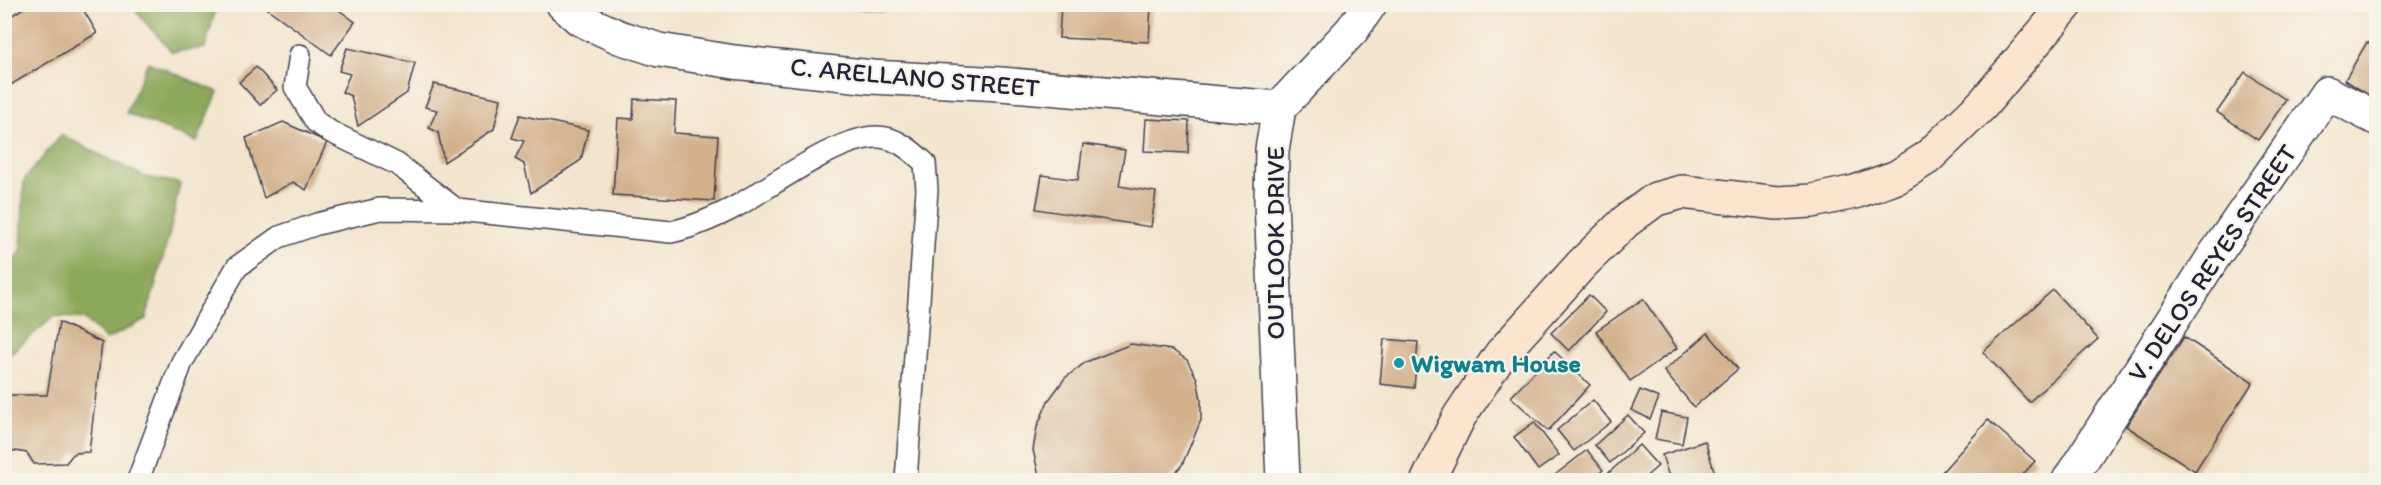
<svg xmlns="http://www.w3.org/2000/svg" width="2381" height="485" viewBox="0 0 2381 485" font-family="Itim,sans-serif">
<rect width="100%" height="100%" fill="#f7f3e8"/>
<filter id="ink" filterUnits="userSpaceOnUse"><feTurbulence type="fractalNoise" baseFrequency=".0167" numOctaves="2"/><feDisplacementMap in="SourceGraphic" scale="12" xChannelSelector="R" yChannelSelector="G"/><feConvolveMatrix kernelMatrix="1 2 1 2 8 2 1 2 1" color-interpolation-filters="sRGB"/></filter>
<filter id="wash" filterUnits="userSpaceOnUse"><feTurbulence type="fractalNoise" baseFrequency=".008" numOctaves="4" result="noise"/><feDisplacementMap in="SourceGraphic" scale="24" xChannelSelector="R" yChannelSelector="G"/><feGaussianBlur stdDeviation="1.35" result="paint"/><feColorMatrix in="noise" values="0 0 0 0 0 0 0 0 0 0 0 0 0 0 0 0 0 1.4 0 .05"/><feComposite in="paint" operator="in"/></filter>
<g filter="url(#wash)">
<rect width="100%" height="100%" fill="#f3e5cd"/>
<g fill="#8ca85a" stroke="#57654a" stroke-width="1.5">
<polygon points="130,5 217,5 205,48 172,52"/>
<polygon points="824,5 947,5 883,11"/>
<polygon points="148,62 218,92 197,142 126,113"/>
<polygon points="61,135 145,177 180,183 171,228 146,319 106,340 84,319 55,316 5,358 5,266 21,252 24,180"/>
</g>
<g id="blocks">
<g fill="#d3b18d">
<polygon points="30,4 80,4 97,33 4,89 4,20"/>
<polygon points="261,4 331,4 355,22 331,55"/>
<polygon points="1061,4 1151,4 1149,42 1059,38"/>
<polygon points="2367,42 2376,47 2376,92 2373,98 2345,80"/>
<polygon points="347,48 415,63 407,93 358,126 351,96 342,92 350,74 339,71"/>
<polygon points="256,67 277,90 260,105 239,82"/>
<polygon points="2245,72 2286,100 2258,140 2217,112"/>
<polygon points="434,84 501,99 494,129 444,162 438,132 429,128 437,110 425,107"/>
<polygon points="634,99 676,101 674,133 718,136 714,201 613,195 618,118 633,119"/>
<polygon points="520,115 588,130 581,160 531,193 524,164 515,159 524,141 512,138"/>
<polygon points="1146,119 1189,121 1188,153 1144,151"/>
<polygon points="283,122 327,142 306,190 293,182 264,198 246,138"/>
<polygon points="1083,144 1125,150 1119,186 1156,192 1151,227 1036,209 1042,175 1078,180"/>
<polygon points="2053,290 2098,339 2029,402 1983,352"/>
<polygon points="1589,295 1606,312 1569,351 1551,333"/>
<polygon points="1643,299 1677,348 1630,381 1596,331"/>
<polygon points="59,322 102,343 89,452 74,453 66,463 34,464 27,453 4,449 4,395 47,395"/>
<polygon points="1708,333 1738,369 1694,407 1664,371"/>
<polygon points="2184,337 2253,382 2195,471 2126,426"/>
<polygon points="1384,339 1418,342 1414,388 1380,384"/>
<polygon points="1131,344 1172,350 1187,360 1197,379 1201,399 1201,420 1182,465 1168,480 1040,480 1033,450 1037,427 1048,401 1065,378 1086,362"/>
<polygon points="1554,351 1590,385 1548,431 1511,397"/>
<polygon points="1640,390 1659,398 1650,419 1631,410"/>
<polygon points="1593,400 1611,422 1574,451 1557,430"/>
<polygon points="1661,412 1687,417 1682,444 1655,439"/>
<polygon points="1628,415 1644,433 1610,463 1595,445"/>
<polygon points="1988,420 2035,461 2018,480 1953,480 1942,472"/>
<polygon points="1534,422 1559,455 1538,470 1514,437"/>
<polygon points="1705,441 1716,477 1706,480 1670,480 1662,455"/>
<polygon points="1639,445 1658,466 1642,480 1601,480"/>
<polygon points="1587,450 1603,470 1590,480 1553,480 1551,478"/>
</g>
</g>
</g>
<g filter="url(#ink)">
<use href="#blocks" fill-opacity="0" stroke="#413f51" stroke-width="1.5"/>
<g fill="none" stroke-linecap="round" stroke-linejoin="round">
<g stroke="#413f51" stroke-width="24">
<g id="service">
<polyline points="300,55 295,87 316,122 331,132 397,164 457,210"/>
<path d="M138,480L182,362L237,267L279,237L317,224L380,209L457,210L671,232C694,227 714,218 735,207C770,188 838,136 878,137C896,137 912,151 925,163L927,190L906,480"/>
</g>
</g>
<g stroke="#413f51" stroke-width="36">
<g id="minor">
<polyline points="563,4 580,19 619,37 659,50 734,62 872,77 1001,84 1279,108"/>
<polyline points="2069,480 2214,256 2327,93 2376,118"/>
</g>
</g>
<g stroke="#413f51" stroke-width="36">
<polyline id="tertiary" points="1283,480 1271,201 1272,150 1279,108 1352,30 1370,4"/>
</g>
<g stroke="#413f51" stroke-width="36">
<polyline id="secondary" points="1428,480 1459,417 1501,354 1582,264 1626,221 1656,199 1682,192 1778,203 1812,201 1855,192 1897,177 1927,158 1983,104 2067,4"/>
</g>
<use href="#service" stroke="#fff" stroke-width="21"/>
<use href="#minor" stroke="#fff" stroke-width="33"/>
<use href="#tertiary" stroke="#fff" stroke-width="33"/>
<use href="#secondary" stroke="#fce5cf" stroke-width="33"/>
</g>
</g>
<circle fill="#0f9aa8" stroke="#f7f3e8" stroke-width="2" cx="1399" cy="363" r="6"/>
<g text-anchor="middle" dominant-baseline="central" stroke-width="4.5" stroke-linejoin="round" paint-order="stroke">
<g font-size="26" fill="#22223b" stroke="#f7f3e8">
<text transform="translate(915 77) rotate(5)">C. ARELLANO STREET</text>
<text transform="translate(1275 243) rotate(-90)">OUTLOOK DRIVE</text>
<text transform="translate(2212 263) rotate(-56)">V. DELOS REYES STREET</text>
</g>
<g font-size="26" font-weight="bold" fill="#0d838f" stroke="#f7f3e8" text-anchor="start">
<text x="1411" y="363">Wigwam House</text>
</g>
</g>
<rect width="2381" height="485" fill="none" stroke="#f7f3e8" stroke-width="24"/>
</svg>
